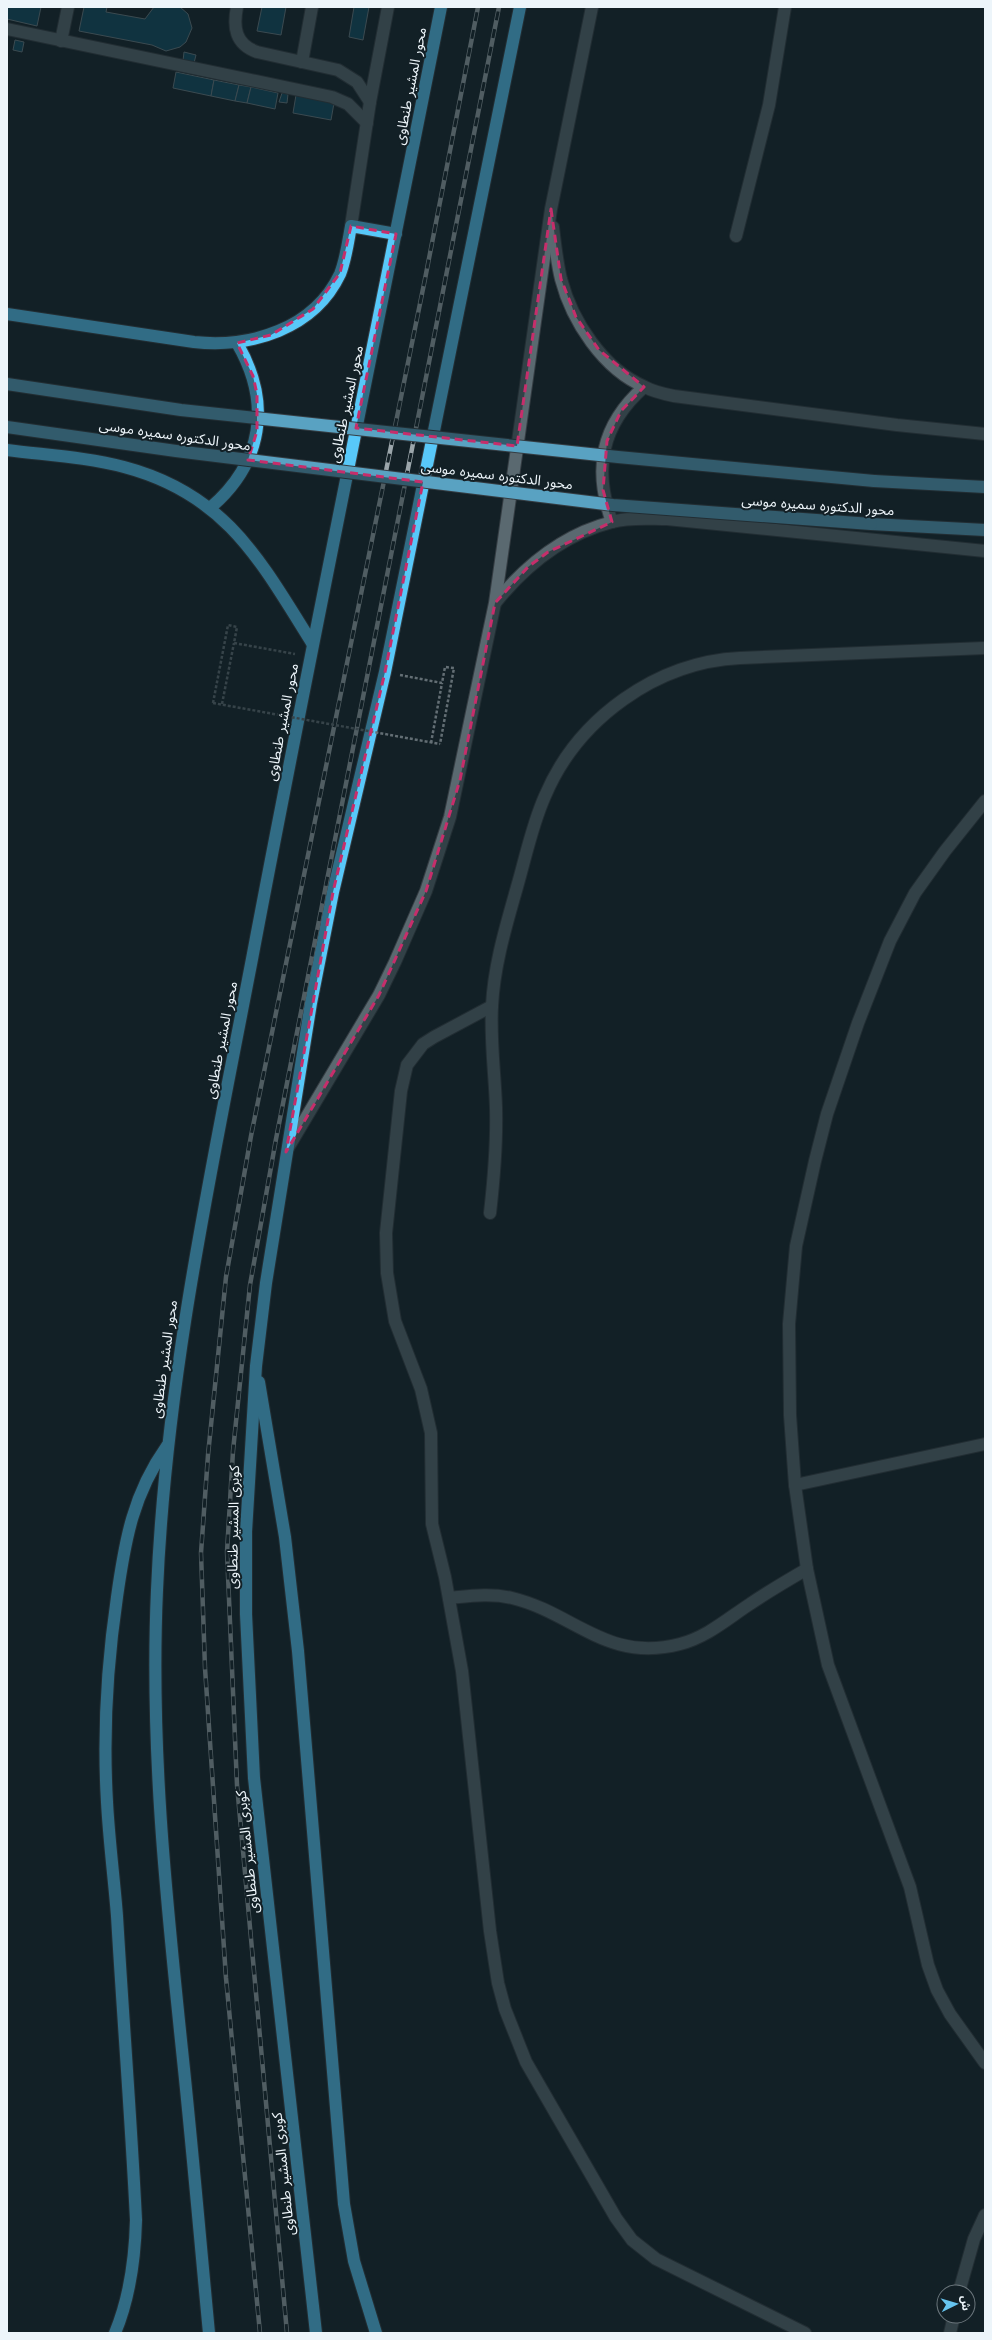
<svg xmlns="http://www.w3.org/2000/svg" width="992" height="2340" viewBox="0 0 992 2340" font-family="Jost,'Noto Sans Arabic',sans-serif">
<rect width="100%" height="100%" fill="#132026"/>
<g fill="#0f4960" stroke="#6c7c83">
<polygon points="7,7 41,7 37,26 7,19"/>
<polygon points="84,7 107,7 106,12 145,19 154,7 180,7 188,14 192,28 186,42 180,47 166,51 152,45 79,31"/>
<polygon points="262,7 286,7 281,35 257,31"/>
<polygon points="354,7 369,7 363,40 349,37"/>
<polygon points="15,40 24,42 22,52 13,50"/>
<polygon points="184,52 196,55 194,63 183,61"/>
<polygon points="176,72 214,80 211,96 173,88"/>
<polygon points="214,80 239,85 235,101 211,96"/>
<polygon points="239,85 251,87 247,103 235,101"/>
<polygon points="251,87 278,93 275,109 247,103"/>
<polygon points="282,93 288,94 287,103 279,102"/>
<polygon points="296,95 334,103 331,120 293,113"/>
</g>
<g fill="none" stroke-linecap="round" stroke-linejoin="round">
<g stroke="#353d43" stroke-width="14">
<g id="minor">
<path d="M237,7C233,27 235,44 257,52L338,70L357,82L370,102"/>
<polyline points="7,29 332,97 348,104 367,123"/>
<polyline points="61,41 68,7"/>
<polyline points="302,62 312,7"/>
<polyline points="351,226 370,102 388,7"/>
<path d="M553,227C555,245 557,262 561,279C572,321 603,369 645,387C654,392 664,394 674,396L897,425L985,434"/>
<polyline points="736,236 769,105 785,7"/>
<path d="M612,522C593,469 601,425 644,387"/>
<path d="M496,602C526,565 565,534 612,522C629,517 649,519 667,519L985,551"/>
<polyline points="985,801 945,851 915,893 890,941 858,1023 827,1114 815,1161 796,1246 789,1324 790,1415 795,1485 807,1569 828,1665 910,1887 928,1965 937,1990 950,2014 985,2063"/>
<polyline points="492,1006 434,1037 423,1044 407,1065 401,1091 386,1233 387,1273 395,1321 421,1389 431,1433 432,1524 445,1577 462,1671 490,1931 498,1983 505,2009 526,2062 616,2218 632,2240 656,2259 805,2333"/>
<polyline points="288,1148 379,995 395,962 426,891 450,817 495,603 551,209 592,7"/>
<path d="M490,1213C494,1178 497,1144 496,1108C495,1074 490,1041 492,1006C494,965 506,926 517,887C526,856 532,825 545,796C578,718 657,662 740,658L985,648"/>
<polyline points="795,1485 985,1444"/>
<path d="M449,1598C470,1596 491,1593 512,1598C574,1613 607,1663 680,1644C707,1637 727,1619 750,1604C769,1591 788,1580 807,1569"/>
<polyline points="959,2292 974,2239 985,2215"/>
<polyline points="950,2333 954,2316"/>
</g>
</g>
<g stroke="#353d43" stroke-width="14">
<g id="major">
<polyline points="874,481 985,487"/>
<polyline points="871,524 985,530"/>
</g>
</g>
<g stroke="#353d43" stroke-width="14">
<g id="highway">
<path d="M7,314L194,342C251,348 314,329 340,274C346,259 348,242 351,226L396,234"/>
<path d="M7,450C45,455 87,457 124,467C226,494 260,560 312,643"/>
<path d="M210,508C263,463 272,403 237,343"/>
<polyline points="259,1382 285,1537 298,1651 344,2204 354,2261 376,2333"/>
<path d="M115,2333C130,2297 135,2259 136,2220C131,2119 123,2018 117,1916C114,1878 109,1840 107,1802C103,1734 107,1665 117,1597C125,1540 133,1494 167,1446"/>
<path d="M209,2333C200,2239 192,2144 182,2050C166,1897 150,1745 157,1590C166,1376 212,1168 252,959C312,641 378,324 441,7"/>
<polyline points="316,2333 254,1778 246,1614 246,1532 256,1366 266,1283 311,1003 333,892 385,672 520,7"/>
</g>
</g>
<g stroke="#636e74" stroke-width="2.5" stroke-dasharray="3 2" stroke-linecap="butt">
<polyline points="400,675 442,683 445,667 454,668 440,744"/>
<polyline points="213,703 228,625 237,627 234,643 295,654"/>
<polyline points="222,704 234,643"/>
<polyline points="431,743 442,683"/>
</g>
<use href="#minor" stroke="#5a6970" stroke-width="12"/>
<use href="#major" stroke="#59a2c2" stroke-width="12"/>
<use href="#highway" stroke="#58c8f9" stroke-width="12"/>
<g stroke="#9ca6ab" stroke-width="4.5">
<g id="rail">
<polyline points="260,2333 226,1978 205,1668 201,1553 208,1455 226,1277 251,1136 425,279 478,7"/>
<polyline points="287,2333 237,1785 227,1552 233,1451 250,1285 276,1139 499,7"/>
</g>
</g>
<use href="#rail" stroke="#132026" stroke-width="3" stroke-dasharray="9" stroke-linecap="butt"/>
<g stroke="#353d43" stroke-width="14" stroke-linecap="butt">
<g id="major-bridge">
<polyline points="7,384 181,410 618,457 874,481"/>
<polyline points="7,427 176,451 613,505 871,524"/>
</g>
</g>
<polyline stroke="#636e74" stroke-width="2.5" stroke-dasharray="3 2" stroke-linecap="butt" points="213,703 440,744"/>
<use href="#major-bridge" stroke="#59a2c2" stroke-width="12"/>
</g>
<path d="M0 0H992V2340H0ZM551,209L561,279L576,317L599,350L644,387L621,411L607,441L603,490L612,522L548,552L528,567L495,603L460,780L426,891L379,995L286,1152L333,892L385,672L423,482L248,460L257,431V394L253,376L237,343L271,335L313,309L340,273L351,226L396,234L356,428L517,446Z" fill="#132026" fill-opacity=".55" fill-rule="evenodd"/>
<path fill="none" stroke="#c62e6b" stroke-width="3" stroke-dasharray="8 5" stroke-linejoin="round" d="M551,209L561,279L576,317L599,350L644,387L621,411L607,441L603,490L612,522L548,552L528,567L495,603L460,780L426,891L379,995L286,1152L333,892L385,672L423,482L248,460L257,431V394L253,376L237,343L271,335L313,309L340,273L351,226L396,234L356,428L517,446Z"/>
<g text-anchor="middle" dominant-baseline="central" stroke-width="4" stroke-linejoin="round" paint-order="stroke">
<g font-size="14" fill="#edf5fa" stroke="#132026">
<text transform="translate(410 86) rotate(-79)">محور المشير طنطاوى</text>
<text transform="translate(346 404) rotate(-78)">محور المشير طنطاوى</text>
<text transform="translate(175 435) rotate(8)">محور الدكتوره سميره موسى</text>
<text transform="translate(497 475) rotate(7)">محور الدكتوره سميره موسى</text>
<text transform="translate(818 505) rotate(4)">محور الدكتوره سميره موسى</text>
<text transform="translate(282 722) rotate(-79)">محور المشير طنطاوى</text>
<text transform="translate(221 1040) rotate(-79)">محور المشير طنطاوى</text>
<text transform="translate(164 1359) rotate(-82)">محور المشير طنطاوى</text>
<text transform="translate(233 1527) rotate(-89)">كوبرى المشير طنطاوى</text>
<text transform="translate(247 1852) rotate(-96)">كوبرى المشير طنطاوى</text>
<text transform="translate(283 2174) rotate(-96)">كوبرى المشير طنطاوى</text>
</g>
</g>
<rect width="992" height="2340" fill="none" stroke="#edf5fa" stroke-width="16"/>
<g transform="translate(956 2304) rotate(85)"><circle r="19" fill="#132026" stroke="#6a757b"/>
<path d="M0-3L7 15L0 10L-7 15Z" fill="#66c4ef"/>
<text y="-6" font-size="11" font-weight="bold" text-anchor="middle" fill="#edf5fa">ش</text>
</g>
</svg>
